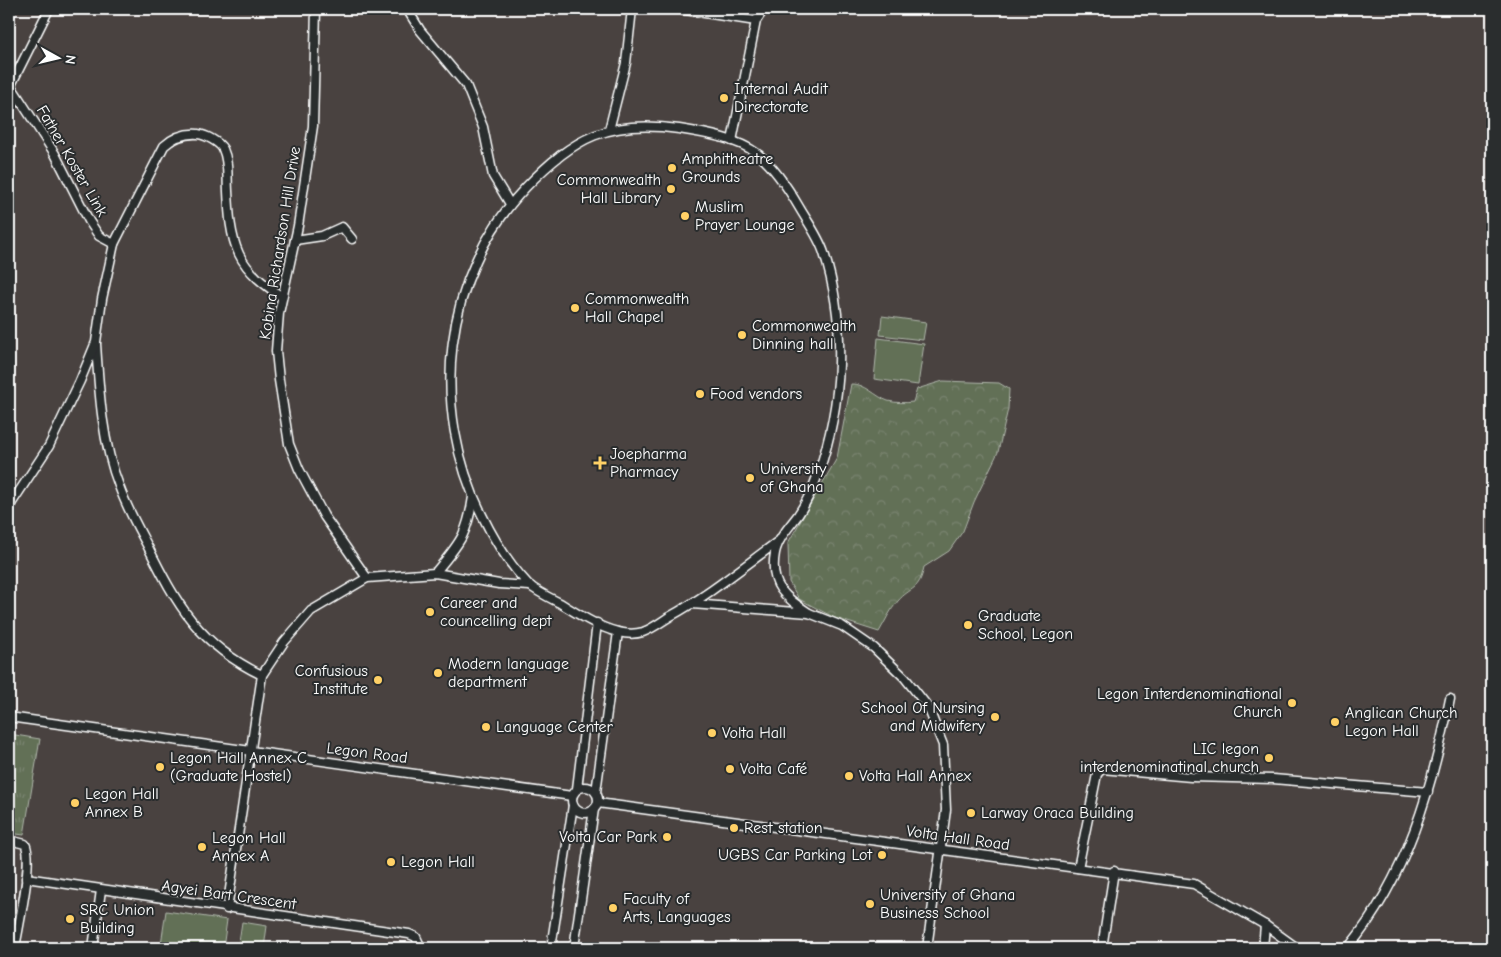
<svg xmlns="http://www.w3.org/2000/svg" width="1501" height="957" viewBox="0 0 1501 957" font-family="'Comic Neue',sans-serif">
<defs>
<pattern id="grass-tufts" width="24" height="20" patternUnits="userSpaceOnUse" patternTransform="scale(1.25)"><rect width="24" height="20" fill="#626f57"/><path d="M3 7l-1-3M5 7V3M7 7l1-3M15 17l-1-3M17 17v-4M19 17l1-3" fill="none" stroke="#7a8570"/></pattern>
<pattern id="forest-crowns" width="20" height="18" patternUnits="userSpaceOnUse" patternTransform="scale(1.25)"><rect width="20" height="18" fill="#626f57"/><path d="M2 6a3 3 0 1 1 6 0M12 15a3 3 0 1 1 6 0" fill="none" stroke="#7a8570"/></pattern>
</defs>
<rect width="100%" height="100%" fill="#383736"/>
<filter id="ink" filterUnits="userSpaceOnUse"><feTurbulence type="fractalNoise" baseFrequency=".02" numOctaves="2"/><feDisplacementMap in="SourceGraphic" scale="10" xChannelSelector="R" yChannelSelector="G"/><feConvolveMatrix kernelMatrix="1 2 1 2 8 2 1 2 1" color-interpolation-filters="sRGB"/></filter>
<g filter="url(#ink)">
<rect fill="#484340" x="9" y="9" width="1483" height="939"/>
<polygon fill="url(#grass-tufts)" stroke="#b0b7ab" points="9,734 40,739 24,835 9,833"/>
<path fill="url(#forest-crowns)" stroke="#b0b7ab" d="M943,381L999,383L1009,389L1008,409L998,452L974,502L963,531L949,551L924,567C919,592 911,586 898,601C890,610 885,622 879,632L835,618L799,599L789,582L788,543L837,458L851,384C865,383 876,397 888,401C896,403 905,403 913,402L917,389Z"/>
<g fill="#626f57" stroke="#b0b7ab">
<polygon points="882,316 926,322 923,340 880,335"/>
<polygon points="878,338 924,344 918,385 874,379"/>
<polygon points="166,911 227,920 223,948 188,948 161,944"/>
<polygon points="242,922 267,926 264,948 238,948"/>
</g>
<g fill="none" stroke-linecap="round" stroke-linejoin="round">
<g stroke="#fff" stroke-width="11">
<g id="minor">
<polyline points="316,9 313,126 298,226 279,313 276,351 279,380 289,444 299,469 324,516 367,578"/>
<polyline points="407,9 420,30 466,85 483,127 493,176 510,204"/>
<polyline points="679,9 756,21"/>
<polyline points="11,86 55,154 89,221 99,236 114,244"/>
<polyline points="9,89 49,9"/>
<polyline points="609,130 626,63 632,9"/>
<polyline points="732,141 756,21 764,9"/>
<polyline points="295,240 322,236 342,227 352,239"/>
<path d="M96,344C99,390 102,443 119,486C126,506 137,526 147,545C177,605 199,645 262,675"/>
<path d="M9,507L49,446L80,381L96,342L102,299L114,244L164,146C174,137 184,133 198,134C206,135 219,142 223,149C229,162 227,177 228,191C229,212 230,235 239,254C248,273 265,285 282,297"/>
<path d="M780,540C744,566 709,595 669,617C661,622 652,629 643,632C616,640 583,617 560,603C550,598 537,592 528,584C509,564 494,540 482,515C429,408 442,275 526,187C574,137 609,119 679,129C704,133 737,138 758,154C775,168 788,188 799,207C807,221 819,237 824,253C847,326 843,403 818,474C813,488 806,503 798,515C790,526 778,538 775,553C769,586 785,597 809,613"/>
<path d="M435,573C459,543 467,537 473,497"/>
<polyline points="692,604 809,613 842,626 874,648 905,678 928,707 943,745 946,810 927,948"/>
<polyline points="9,717 572,796"/>
<circle cx="585" cy="800" r="13"/>
<polyline points="577,789 597,623"/>
<polyline points="596,792 618,632"/>
<polyline points="598,803 1194,884 1265,925 1297,948"/>
<path d="M9,840L25,844C34,859 18,928 15,948"/>
<polyline points="1078,868 1097,774 1102,769 1191,777 1273,779 1428,792"/>
<polyline points="26,878 409,934 416,937 421,948"/>
<polyline points="227,909 262,675 284,642 311,611 367,578 435,573 499,584 530,586"/>
<polyline points="93,948 101,890"/>
<polyline points="551,948 573,805"/>
<polyline points="574,948 594,809"/>
<polyline points="1102,948 1114,871"/>
<polyline points="1263,948 1265,925"/>
<path d="M1348,948C1407,877 1432,788 1450,699"/>
</g>
</g>
<use href="#minor" stroke="#2a2d2e" stroke-width="8"/>
</g>
</g>
<g fill="#ffd166" stroke="#2a2d2e" stroke-width="2">
<circle cx="724" cy="98" r="5"/>
<circle cx="672" cy="168" r="5"/>
<circle cx="671" cy="189" r="5"/>
<circle cx="685" cy="216" r="5"/>
<circle cx="575" cy="308" r="5"/>
<circle cx="742" cy="335" r="5"/>
<circle cx="700" cy="394" r="5"/>
<path d="M597.5 455.5h5v5h5v5h-5v5h-5v-5h-5v-5h5z"/>
<circle cx="750" cy="478" r="5"/>
<circle cx="430" cy="612" r="5"/>
<circle cx="968" cy="625" r="5"/>
<circle cx="438" cy="673" r="5"/>
<circle cx="378" cy="680" r="5"/>
<circle cx="1292" cy="703" r="5"/>
<circle cx="995" cy="717" r="5"/>
<circle cx="1335" cy="722" r="5"/>
<circle cx="486" cy="727" r="5"/>
<circle cx="712" cy="733" r="5"/>
<circle cx="1269" cy="758" r="5"/>
<circle cx="160" cy="767" r="5"/>
<circle cx="730" cy="769" r="5"/>
<circle cx="849" cy="776" r="5"/>
<circle cx="75" cy="803" r="5"/>
<circle cx="971" cy="813" r="5"/>
<circle cx="734" cy="828" r="5"/>
<circle cx="667" cy="837" r="5"/>
<circle cx="202" cy="847" r="5"/>
<circle cx="882" cy="855" r="5"/>
<circle cx="391" cy="862" r="5"/>
<circle cx="870" cy="904" r="5"/>
<circle cx="613" cy="908" r="5"/>
<circle cx="70" cy="919" r="5"/>
</g>
<g text-anchor="middle" dominant-baseline="central" stroke-width="4" stroke-linejoin="round" paint-order="stroke">
<g font-size="16" fill="#fff" stroke="#2a2d2e" text-anchor="start">
<text x="734" y="89">Internal Audit<tspan x="734" dy="18">Directorate</tspan></text>
<text x="682" y="159">Amphitheatre<tspan x="682" dy="18">Grounds</tspan></text>
<text x="661" y="180" text-anchor="end">Commonwealth<tspan x="661" dy="18">Hall Library</tspan></text>
<text x="695" y="207">Muslim<tspan x="695" dy="18">Prayer Lounge</tspan></text>
<text x="585" y="299">Commonwealth<tspan x="585" dy="18">Hall Chapel</tspan></text>
<text x="752" y="326">Commonwealth<tspan x="752" dy="18">Dinning hall</tspan></text>
<text x="710" y="394">Food vendors</text>
<text x="610" y="454">Joepharma<tspan x="610" dy="18">Pharmacy</tspan></text>
<text x="760" y="469">University<tspan x="760" dy="18">of Ghana</tspan></text>
<text x="440" y="603">Career and<tspan x="440" dy="18">councelling dept</tspan></text>
<text x="978" y="616">Graduate<tspan x="978" dy="18">School, Legon</tspan></text>
<text x="448" y="664">Modern language<tspan x="448" dy="18">department</tspan></text>
<text x="368" y="671" text-anchor="end">Confusious<tspan x="368" dy="18">Institute</tspan></text>
<text x="1282" y="694" text-anchor="end">Legon Interdenominational<tspan x="1282" dy="18">Church</tspan></text>
<text x="985" y="708" text-anchor="end">School Of Nursing<tspan x="985" dy="18">and Midwifery</tspan></text>
<text x="1345" y="713">Anglican Church<tspan x="1345" dy="18">Legon Hall</tspan></text>
<text x="496" y="727">Language Center</text>
<text x="722" y="733">Volta Hall</text>
<text x="1259" y="749" text-anchor="end">LIC legon<tspan x="1259" dy="18">interdenominatinal church</tspan></text>
<text x="170" y="758">Legon Hall Annex C<tspan x="170" dy="18">(Graduate Hostel)</tspan></text>
<text x="740" y="769">Volta Café</text>
<text x="859" y="776">Volta Hall Annex</text>
<text x="85" y="794">Legon Hall<tspan x="85" dy="18">Annex B</tspan></text>
<text x="981" y="813">Larway Oraca Building</text>
<text x="744" y="828">Rest station</text>
<text x="657" y="837" text-anchor="end">Volta Car Park</text>
<text x="212" y="838">Legon Hall<tspan x="212" dy="18">Annex A</tspan></text>
<text x="872" y="855" text-anchor="end">UGBS Car Parking Lot</text>
<text x="401" y="862">Legon Hall</text>
<text x="880" y="895">University of Ghana<tspan x="880" dy="18">Business School</tspan></text>
<text x="623" y="899">Faculty of<tspan x="623" dy="18">Arts, Languages</tspan></text>
<text x="80" y="910">SRC Union<tspan x="80" dy="18">Building</tspan></text>
</g>
<g font-size="16" fill="#fff" stroke="#2a2d2e">
<text transform="translate(72 161) rotate(60)">Father Koster Link</text>
<text transform="translate(280 243) rotate(-81)">Kobina Richardson Hill Drive</text>
<text transform="translate(367 753) rotate(7)">Legon Road</text>
<text transform="translate(958 838) rotate(8)">Volta Hall Road</text>
<text transform="translate(229 895) rotate(8)">Agyei Bart Crescent</text>
</g>
</g>
<rect width="1501" height="957" fill="none" stroke="#2a2d2e" stroke-width="30"/>
<rect x="15" y="15" width="1471" height="927" fill="none" stroke="#fff" stroke-width="2" filter="url(#ink)"/>
<g transform="translate(58 58) rotate(98)" stroke="#2a2d2e" stroke-width="4" paint-order="stroke">
<path d="M0-4L9 19L0 12L-9 19Z" fill="#ffffff"/>
<text y="-8" font-size="14" font-weight="bold" text-anchor="middle" fill="#ffffff">N</text>
</g>
</svg>
